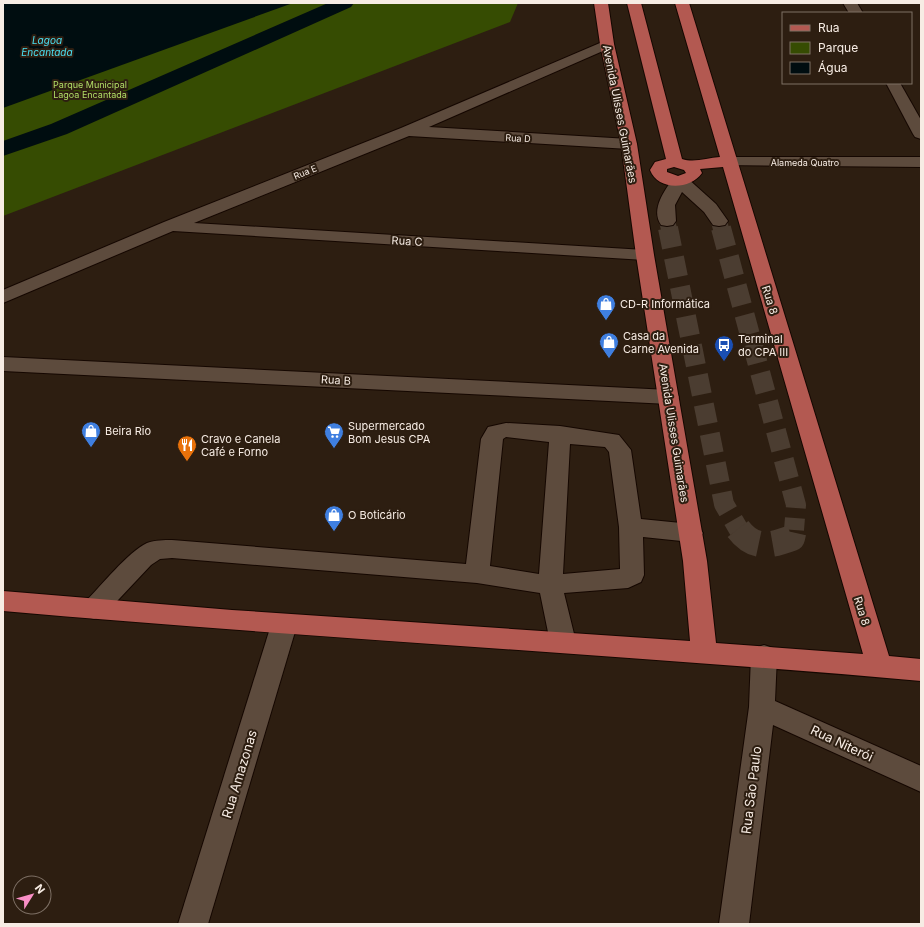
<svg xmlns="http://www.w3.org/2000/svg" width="924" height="927" viewBox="0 0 924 927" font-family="Inter,sans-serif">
<rect width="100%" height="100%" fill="#2d1e11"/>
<polygon fill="#364c02" points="3,3 518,3 510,22 3,216"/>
<polygon fill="#000d10" points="3,3 293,3 3,108"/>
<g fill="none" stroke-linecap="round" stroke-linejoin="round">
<polygon fill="#000d10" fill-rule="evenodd" points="328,3 354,3 351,7 67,134 3,156 3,141 51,124"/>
<g stroke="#4b3d31" stroke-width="16" stroke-dasharray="16 8" stroke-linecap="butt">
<polyline points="667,221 669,229"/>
<polyline points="719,221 721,229"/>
</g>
<g stroke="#4b3d31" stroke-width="20" stroke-dasharray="20 10" stroke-linecap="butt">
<polyline points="668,228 724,504 739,530"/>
<polyline points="721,228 796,505 794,530"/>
</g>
<path stroke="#4b3d31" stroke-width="26" stroke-dasharray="26 14" stroke-linecap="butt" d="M738,529C754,550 770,546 792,538L794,529"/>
<g stroke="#150701" stroke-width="2">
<g id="minor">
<polygon points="843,3 857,3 863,13 849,13"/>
<polygon points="607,40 612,41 614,44 612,47 429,127 629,139 635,141 637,144 635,147 629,149 409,136 194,223 645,250 651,251 654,255 651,259 645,260 173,231 3,303 3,290 164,222 401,128"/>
<polygon points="886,83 900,83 921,120 921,139 915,137 913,134"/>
<polygon points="729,157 921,157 921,167 723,165 721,162 723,159"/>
<path d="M680,176L686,177L716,204L728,221L725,225L719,226L713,225L704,212L682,192L675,205L676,221L673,225L667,226L661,225C650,209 665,190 674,177Z"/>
<polygon points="3,357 669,390 676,392 679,397 676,402 669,404 3,371"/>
<path d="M506,423L560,426L619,435L631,450L641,519L691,524L699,527L703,533L699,539L691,542L643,537L644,575L641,582L628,588L564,593L576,642L572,649L563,652L554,649L550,642L540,593L477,583L172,558L160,559L151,565L103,616L94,619L85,616L82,609L85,602C101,586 128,552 147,543C155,540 164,540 172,540L466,564L481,439L488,427ZM506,437L549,442L539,574L490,566L503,439ZM570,444L605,447L609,452L619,527L620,569L563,574Z"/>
<polygon points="284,615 293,618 297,625 208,924 178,924 271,625 275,618"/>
<polygon points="764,645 773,648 777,656 775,701 921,766 921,792 773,725 749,924 719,924 749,707 751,656 755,648"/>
</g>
</g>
<g stroke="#150701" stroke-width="2">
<path id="major" d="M594,3H608L614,44L637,144L654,255L707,561L716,643L863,654L723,167L700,169L702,173C690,190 658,191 650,170L655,162L666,159L627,3H641L682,159C694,163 707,158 720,157L675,3H689L889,656L921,659V681C615,654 309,638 3,611V591L232,610L690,641L683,561L636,255L621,144L600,44ZM674,167L684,170L686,173L678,176L667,172V169Z"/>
</g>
<use href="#minor" fill="#5d4b3d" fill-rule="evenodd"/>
<use href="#major" fill="#b35951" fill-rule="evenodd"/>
</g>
<defs>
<g id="shop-pin" transform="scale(1)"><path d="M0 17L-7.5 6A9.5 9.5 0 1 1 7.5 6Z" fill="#3f7fe0" stroke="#2d1e11"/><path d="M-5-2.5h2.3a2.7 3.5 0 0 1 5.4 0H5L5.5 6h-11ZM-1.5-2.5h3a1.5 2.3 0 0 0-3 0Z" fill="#fff"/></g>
<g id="bus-pin" transform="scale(1)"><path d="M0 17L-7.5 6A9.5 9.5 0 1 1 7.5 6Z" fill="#1a4fb4" stroke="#2d1e11"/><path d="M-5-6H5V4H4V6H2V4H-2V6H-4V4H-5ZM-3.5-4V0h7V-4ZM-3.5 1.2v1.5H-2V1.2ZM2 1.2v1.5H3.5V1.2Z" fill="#fff"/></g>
<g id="supermarket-pin" transform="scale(1)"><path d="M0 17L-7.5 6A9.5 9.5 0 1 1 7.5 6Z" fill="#3f7fe0" stroke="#2d1e11"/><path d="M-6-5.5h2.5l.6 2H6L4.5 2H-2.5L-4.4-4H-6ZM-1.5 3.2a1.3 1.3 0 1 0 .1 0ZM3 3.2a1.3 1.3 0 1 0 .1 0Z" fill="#fff"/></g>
<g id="restaurant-pin" transform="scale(1)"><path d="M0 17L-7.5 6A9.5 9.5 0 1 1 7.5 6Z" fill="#e8710a" stroke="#2d1e11"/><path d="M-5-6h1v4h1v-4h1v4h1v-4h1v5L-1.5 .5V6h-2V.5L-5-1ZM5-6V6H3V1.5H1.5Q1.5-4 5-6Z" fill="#fff"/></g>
</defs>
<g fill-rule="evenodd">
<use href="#shop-pin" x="606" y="304"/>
<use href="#shop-pin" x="609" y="342"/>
<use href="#bus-pin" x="724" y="345"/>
<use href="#shop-pin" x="91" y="431"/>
<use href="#supermarket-pin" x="334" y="432"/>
<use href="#restaurant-pin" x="187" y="445"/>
<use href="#shop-pin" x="334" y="515"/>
</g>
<g text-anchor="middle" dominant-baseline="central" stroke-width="4" stroke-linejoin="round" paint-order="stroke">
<g font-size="9" fill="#b2df67" stroke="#2d1e11">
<text x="90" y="84">Parque Municipal<tspan x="90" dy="10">Lagoa Encantada</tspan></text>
</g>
<g font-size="9" fill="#f7ece4" stroke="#2d1e11">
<text transform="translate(518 138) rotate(3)">Rua D</text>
<text x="805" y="162">Alameda Quatro</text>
<text transform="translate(305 172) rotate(-22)">Rua E</text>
</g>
<g font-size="10" font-style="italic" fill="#4ae0f2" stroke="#2d1e11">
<text x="47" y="40">Lagoa<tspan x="47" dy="12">Encantada</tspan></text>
</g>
<g font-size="11" fill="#f7ece4" stroke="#2d1e11">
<text transform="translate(620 114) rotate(79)">Avenida Ulisses Guimarães</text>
<text transform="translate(407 241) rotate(3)">Rua C</text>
<text transform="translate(770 300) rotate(73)">Rua 8</text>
<text transform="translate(336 380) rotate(3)">Rua B</text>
<text transform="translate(674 433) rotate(81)">Avenida Ulisses Guimarães</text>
<text transform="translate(862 611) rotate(73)">Rua 8</text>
</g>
<g font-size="11" fill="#f7ece4" stroke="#2d1e11" text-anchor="start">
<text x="620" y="304">CD-R Informática</text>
<text x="623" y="336">Casa da<tspan x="623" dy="13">Carne Avenida</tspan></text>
<text x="738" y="339">Terminal<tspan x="738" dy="13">do CPA III</tspan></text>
<text x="348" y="426">Supermercado<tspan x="348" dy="13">Bom Jesus CPA</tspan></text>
<text x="105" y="431">Beira Rio</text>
<text x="201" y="439">Cravo e Canela<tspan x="201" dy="13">Café e Forno</tspan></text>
<text x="348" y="515">O Boticário</text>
</g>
<g font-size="13" fill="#f7ece4" stroke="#2d1e11">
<text transform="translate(842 743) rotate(25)">Rua Niterói</text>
<text transform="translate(239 774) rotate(-73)">Rua Amazonas</text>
<text transform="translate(751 790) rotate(-83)">Rua São Paulo</text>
</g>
</g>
<rect width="924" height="927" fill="none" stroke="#f7ece4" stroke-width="8"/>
<rect x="782" y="12" width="130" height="72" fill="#2d1e11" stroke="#7e7065"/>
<rect x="790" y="25" width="20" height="6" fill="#b35951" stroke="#7e7065"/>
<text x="818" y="32" font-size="12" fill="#f7ece4">Rua</text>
<rect x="790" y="42" width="20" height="12" fill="#364c02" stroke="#7e7065"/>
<text x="818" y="52" font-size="12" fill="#f7ece4">Parque</text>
<rect x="790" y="62" width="20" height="12" fill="#000d10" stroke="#7e7065"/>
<text x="818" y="72" font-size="12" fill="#f7ece4">Água</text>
<g transform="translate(32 895) rotate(53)"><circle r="19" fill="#2d1e11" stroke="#7e7065"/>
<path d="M0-3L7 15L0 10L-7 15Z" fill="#fa8fc6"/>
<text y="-6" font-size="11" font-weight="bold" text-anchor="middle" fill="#f7ece4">N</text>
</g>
</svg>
